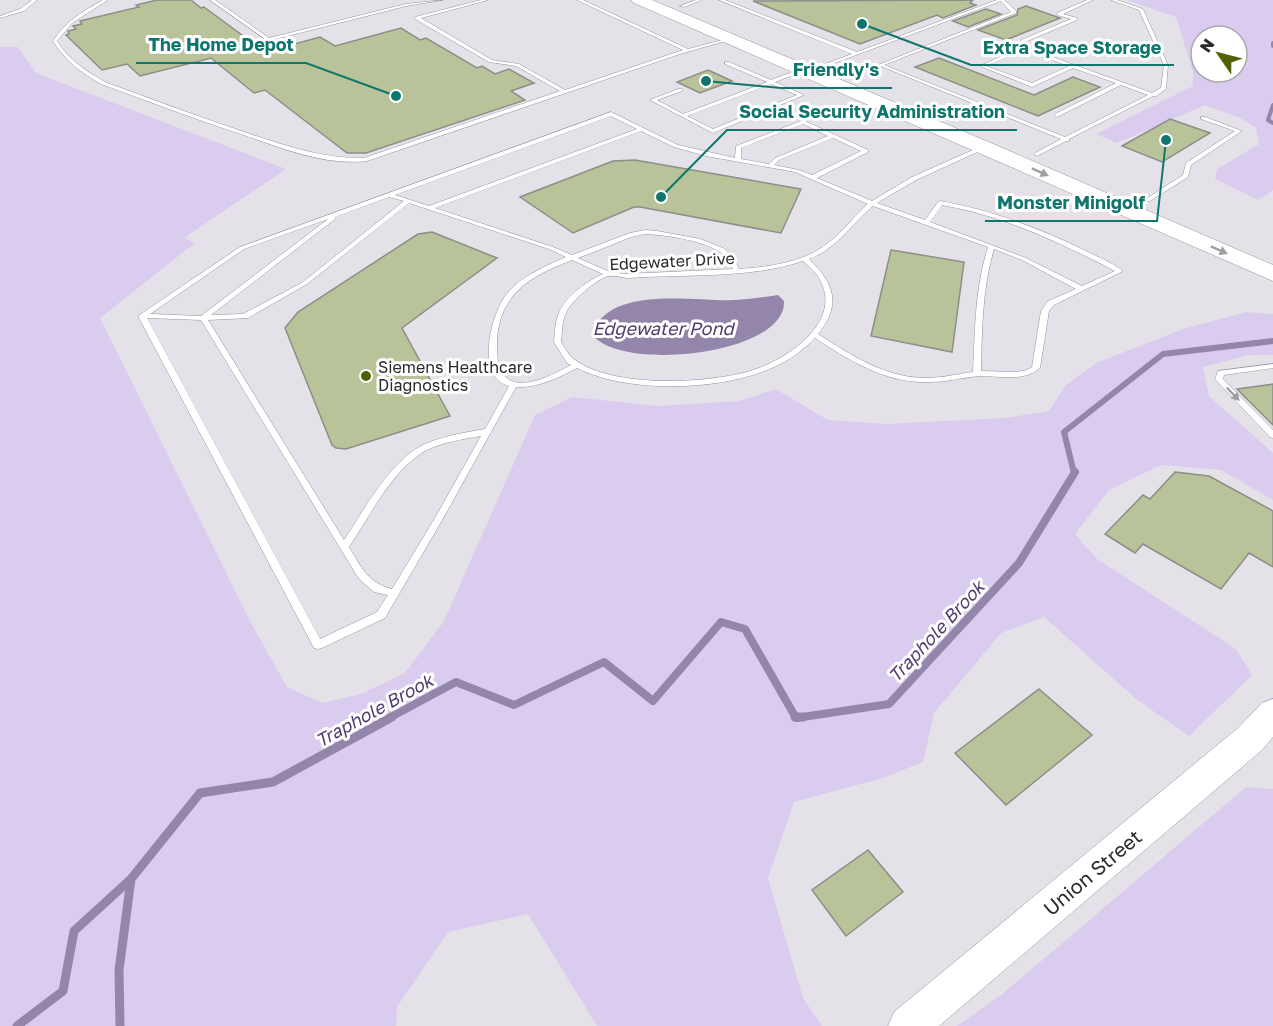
<svg xmlns="http://www.w3.org/2000/svg" width="1273" height="1026" viewBox="0 0 1273 1026" font-family="'Golos Text',sans-serif">
<rect width="100%" height="100%" fill="#e4e2e8"/>
<g fill="#daccef" fill-rule="evenodd">
<path d="M1127,0H1273V190L1258,200L1215,179L1217,169L1259,144L1256,128L1240,118L1205,105L1117,143L1096,134L1193,86V72L1176,17ZM1201,36H1237V72H1201Z"/>
<polygon points="0,47 18,47 36,73 286,169 184,238 195,243 100,318 251,623 287,687 322,703 361,694 405,673 444,621 535,415 572,397 658,406 739,401 776,389 828,420 886,424 1006,418 1049,411 1066,385 1096,363 1183,329 1246,312 1273,314 1273,355 1249,355 1203,367 1209,396 1273,453 1273,500 1221,470 1161,465 1109,490 1075,534 1097,559 1236,649 1252,675 1189,736 1136,699 1044,617 1001,633 934,713 923,762 883,778 794,802 768,878 803,998 822,1026 597,1026 528,914 448,932 397,1007 396,1026 0,1026"/>
<polygon points="1246,787 1273,789 1273,1026 957,1026 1000,996"/>
</g>
<path fill="#9486aa" d="M778,295L784,301C787,355 619,373 592,334C609,284 695,302 736,300C750,299 764,297 778,295Z"/>
<g fill="none" stroke-linecap="round" stroke-linejoin="round">
<g stroke="#9486aa" stroke-width="4">
<polyline points="1273,43 1273,46"/>
<polyline points="1273,105 1268,120 1273,123"/>
</g>
<polyline stroke="#9486aa" stroke-width="6" points="1074,473 1064,432 1163,354 1273,341"/>
<polyline stroke="#9486aa" stroke-width="8" points="389,718 456,682 514,705 604,662 653,701 721,622 745,629 796,718 889,704 1019,563 1075,472"/>
<g stroke="#9486aa" stroke-width="9">
<polyline points="795,717 803,717"/>
<polyline points="17,1026 63,991 74,931 131,879"/>
<polyline points="120,1026 119,970 131,879 200,793 273,782 392,717"/>
</g>
</g>
<g fill="#b9c39a" stroke="#8c8e88" stroke-width="1.5">
<polygon points="157,0 191,0 201,8 204,7 265,52 320,37 335,46 401,28 420,40 426,38 477,68 482,66 495,74 509,69 534,83 511,91 525,100 366,153 347,153 265,90 254,93 211,58 140,76 127,64 102,70 66,35 69,34 68,31 76,29 73,26 82,24 80,21 139,7 136,5"/>
<polygon points="973,0 970,3 976,5 943,18 937,15 860,44 753,1"/>
<polygon points="1026,6 1060,18 1006,40 978,30 1017,15 1018,9"/>
<polygon points="986,9 1001,14 968,27 953,21"/>
<polygon points="939,58 1034,95 1073,77 1100,87 1038,116 915,67"/>
<polygon points="708,70 732,81 700,93 677,82"/>
<polygon points="1170,119 1210,133 1162,162 1122,146"/>
<polygon points="635,160 801,189 781,233 640,207 634,207 573,233 520,197 613,161"/>
<polygon points="432,232 497,258 402,328 450,416 346,449 336,448 332,445 285,328 298,312 418,234"/>
<polygon points="891,250 964,262 952,352 871,336"/>
<polygon points="1273,384 1273,425 1237,389"/>
<polygon points="1175,472 1209,476 1273,511 1273,567 1249,553 1221,589 1143,544 1135,553 1105,534 1143,495 1150,499"/>
<polygon points="1039,689 1092,735 1006,805 955,753"/>
<polygon points="868,850 903,892 846,936 812,890"/>
</g>
<g fill="none" stroke-linecap="round" stroke-linejoin="round">
<g stroke="#959398" stroke-width="1">
<g id="service">
<polygon points="32,0 37,0 24,11 0,18 0,16 20,9"/>
<path d="M103,0H108L72,23L57,41C69,60 86,71 105,82C151,99 197,116 244,132C284,145 322,159 364,158L560,91L516,66L489,62L415,19V17L481,0H488L421,18L492,60L519,64L565,90L683,50L577,0H583L688,49L730,38L732,39L680,54L367,161C324,166 281,148 241,134C194,119 148,101 101,84C82,73 65,61 53,41C65,22 83,11 103,0Z"/>
<polygon points="210,0 215,0 269,38 406,4 443,0 406,6 268,41"/>
<polygon points="696,0 702,0 684,7 680,6"/>
<path d="M719,0H725L857,52L997,0H1004L1016,11V13L884,65L1065,137L1148,95L1121,85L1057,117L1054,115L1055,114L1116,83L1073,68L1032,87L980,66L1021,47V40L1071,19L1057,15V13L1087,0H1093L1063,14L1077,18V20L1025,42V47L1152,93L1161,88L1164,65L1139,10L1111,0H1117L1143,9L1168,65L1166,89L1156,96H1153L1069,139V141H1066L1037,156L1034,154L1035,153L1061,139L878,65L1011,12L1001,1L824,67L822,66V65L852,54ZM1023,50L1069,66L1032,83L986,66Z"/>
<path d="M725,62H729L771,80L800,69H804V71L775,82L804,95L713,133L650,100L678,89H682V91L657,100L683,114L767,82L725,64ZM771,84L797,95L713,129L687,116Z"/>
<path d="M611,112L678,145L735,158L736,146L801,121H805L868,150V152L817,178L872,201L912,177L982,146H986V148L916,180L877,203L925,220L938,202L940,201C992,210 1039,228 1086,251C1098,257 1113,263 1123,271L1054,305L1049,311L1040,368C1024,382 1001,376 981,376C964,377 948,382 930,382C887,384 850,361 815,338C803,350 790,360 774,367C723,391 628,394 577,368C558,378 538,388 516,387L441,522L385,618L322,648L318,649L314,648L138,316L240,247ZM611,116L637,129L429,206L395,195ZM803,124L828,136L775,158L769,164L741,159V148ZM641,131L674,147L706,156L795,172L868,204C854,216 843,232 828,243C805,262 769,267 739,269L732,255L723,248L700,239L657,231L645,230L630,233L572,255L553,247L435,208ZM833,138L861,151L812,175L799,170L774,165L779,160ZM389,197L404,201L303,282L243,314L211,315L335,219L336,218L335,217ZM409,203L549,249L566,257C548,265 529,273 514,286C508,292 503,298 500,305C489,326 478,378 509,386L485,429C463,433 441,436 421,446C388,464 365,509 344,540L208,320L248,318L307,284ZM942,205C1004,216 1059,242 1115,271L1082,286L1026,258L930,222ZM873,206L988,247C975,288 975,329 973,372C958,374 942,378 926,378C885,378 851,355 818,334C842,304 834,283 809,259C837,249 851,224 873,206ZM328,219L201,316L150,314L244,249ZM645,234C666,235 711,241 726,257C729,260 731,265 733,269L625,274L610,272L578,258L609,246L631,237ZM994,249L1022,260L1076,289L1048,301L1041,311L1032,367L1027,370L1016,372L981,371C982,330 982,289 994,249ZM572,260L603,274C587,281 566,296 559,313C555,321 555,333 554,342L567,363L571,365C538,383 495,402 497,344C497,329 501,312 510,300C524,279 550,269 572,260ZM803,261C810,267 817,273 821,282C842,324 784,361 750,371C706,384 613,388 575,360C569,356 565,348 561,342C562,333 562,321 566,313C570,302 597,278 609,276C615,275 622,278 628,278C685,274 750,279 803,261ZM147,318L201,320L359,579L374,592L388,595L377,612L320,639ZM481,436L435,518L392,589C368,583 361,567 349,547C370,516 393,468 427,450C444,442 463,439 481,436Z"/>
<polygon points="1201,117 1205,117 1242,131 1191,165 1188,177 1150,201 1146,201 1146,199 1183,175 1186,163 1235,131 1201,119"/>
<polygon points="1273,364 1273,368 1224,375 1223,379 1273,430 1273,438 1270,437 1215,379 1218,371"/>
</g>
</g>
<g stroke="#959398" stroke-width="1">
<polygon id="secondary" points="1273,699 1273,737 1262,750 939,1026 888,1026 894,1012 1238,728 1262,703"/>
</g>
<g stroke="#959398" stroke-width="1">
<polygon id="primary" points="631,0 652,0 991,143 1273,265 1273,281 634,3"/>
</g>
<use href="#service" fill="#fff" fill-rule="evenodd"/>
<use href="#secondary" fill="#fff" fill-rule="evenodd"/>
<use href="#primary" fill="#fff" fill-rule="evenodd"/>
</g>
<defs><path id="oneway-solid" d="M-6-.8H1V-3.2L6.5 0L1 3.2V.8H-6Z" transform="scale(1.5)"/></defs>
<g fill="#9f9fa0">
<use href="#oneway-solid" transform="translate(1040 172) rotate(24)"/>
<use href="#oneway-solid" transform="translate(1219 250) rotate(24)"/>
<use href="#oneway-solid" transform="translate(1233 394) rotate(46)"/>
</g>
<circle fill="#526103" stroke="#fff" stroke-width="2" cx="366" cy="376" r="6"/>
<g text-anchor="middle" dominant-baseline="central" stroke-width="6" stroke-linejoin="round" paint-order="stroke">
<g font-size="16" fill="#2a292b" stroke="#fff">
<text transform="translate(672 261) rotate(-3)">Edgewater Drive</text>
</g>
<g font-size="16" fill="#2a292b" stroke="#fff" text-anchor="start">
<text x="378" y="367">Siemens Healthcare<tspan x="378" dy="18">Diagnostics</tspan></text>
</g>
<g font-size="18" font-style="italic" fill="#523c6e" stroke="#fff">
<text x="663" y="328">Edgewater Pond</text>
<text transform="translate(936 631) rotate(-47)">Traphole Brook</text>
<text transform="translate(374 710) rotate(-29)">Traphole Brook</text>
</g>
<g font-size="20" fill="#2a292b" stroke="#fff">
<text transform="translate(1092 872) rotate(-40)">Union Street</text>
</g>
</g>
<path fill="none" stroke="#0f766e" stroke-width="2" d="M396 96L306 63H136M862 24L971 65H1174M706 81L781 88H892M661 197L727 130H1017M1166 140L1157 221H985"/>
<g fill="#0f766e" stroke="#fff" stroke-width="2">
<circle cx="396" cy="96" r="6"/>
<circle cx="862" cy="24" r="6"/>
<circle cx="706" cy="81" r="6"/>
<circle cx="661" cy="197" r="6"/>
<circle cx="1166" cy="140" r="6"/>
</g>
<g font-size="18" text-anchor="middle" font-weight="bold" fill="#0f766e" stroke="#fff" stroke-width="6" stroke-linejoin="round" paint-order="stroke">
<text x="221" y="51">The Home Depot</text>
<text x="1072" y="54">Extra Space Storage</text>
<text x="836" y="76">Friendly's</text>
<text x="872" y="118">Social Security Administration</text>
<text x="1071" y="209">Monster Minigolf</text>
</g>
<g transform="translate(1219 54) rotate(305)"><circle r="28" fill="#ffffff" stroke="#aaa9aa" stroke-width="1.5"/>
<path d="M0-4.5L10 22L0 15L-10 22Z" fill="#526103"/>
<text y="-9" font-size="16" font-weight="bold" text-anchor="middle" fill="#2a292b">N</text>
</g>
</svg>
